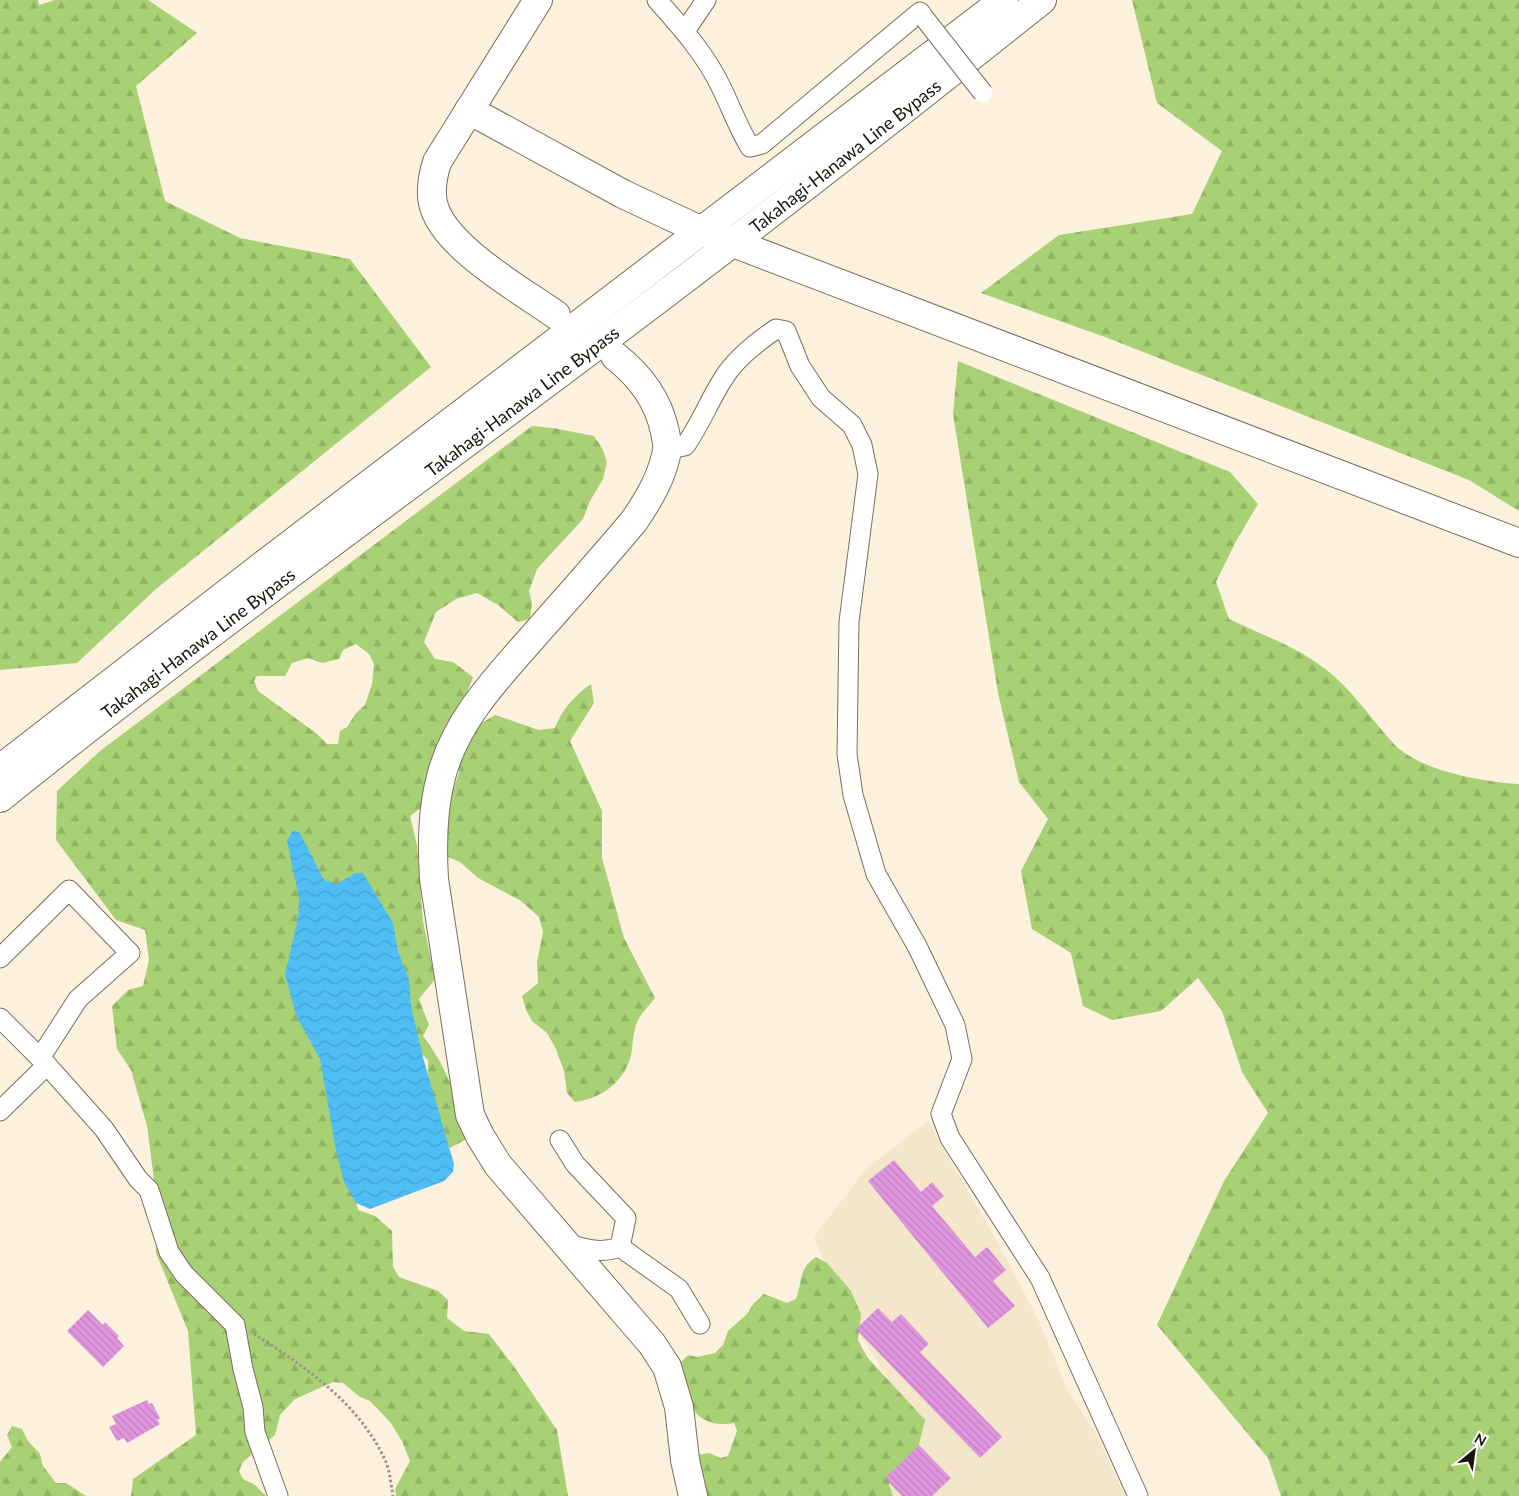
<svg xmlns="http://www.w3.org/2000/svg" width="1519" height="1496" viewBox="0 0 1519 1496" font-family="Lato,sans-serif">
<defs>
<pattern id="forest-firs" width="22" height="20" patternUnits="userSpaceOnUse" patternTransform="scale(1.25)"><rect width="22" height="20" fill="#a8d175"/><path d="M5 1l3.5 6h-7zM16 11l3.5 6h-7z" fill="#90b364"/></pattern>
<pattern id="water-waves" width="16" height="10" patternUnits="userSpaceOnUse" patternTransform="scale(1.25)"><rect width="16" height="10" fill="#4fbef5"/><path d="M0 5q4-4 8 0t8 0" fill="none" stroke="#44a2d1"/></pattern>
<pattern id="building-back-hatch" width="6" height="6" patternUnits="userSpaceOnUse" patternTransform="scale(1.25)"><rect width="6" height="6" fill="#e096de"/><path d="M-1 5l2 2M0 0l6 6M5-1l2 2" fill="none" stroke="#bf80bd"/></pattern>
</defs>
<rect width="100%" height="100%" fill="#fbf1dc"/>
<polygon fill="#f3e6ca" points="928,1121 1000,1247 1037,1317 1068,1391 1095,1432 1125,1496 892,1496 884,1467 896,1391 844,1309 814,1237 866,1169"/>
<g fill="url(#forest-firs)" fill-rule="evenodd">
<polygon points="0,0 38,0 39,5 55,0 148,0 197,33 136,86 165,201 240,238 350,259 431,367 156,589 77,663 0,670"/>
<polygon points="1132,0 1519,0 1519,511 1469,480 1105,337 981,293 1059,235 1192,214 1222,151 1157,103"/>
<path d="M958,361L1230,472L1258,504L1236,541L1216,582L1229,619C1260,634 1294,646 1321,666C1351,687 1369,717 1394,744C1420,771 1483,782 1519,784V1496H1281L1268,1458L1157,1325L1224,1181L1268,1113L1242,1072L1222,1011L1198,978L1161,1011L1112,1020L1083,1006L1071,953L1032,929L1021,871L1048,819L1019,782L998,693L953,414Z"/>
<path d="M532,426L553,428L594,436L602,448L607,462L603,479L590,501L583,519L537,569L529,591L532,603L530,619L518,622L498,605L477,593L456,599L436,612L424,642L435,659L453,662L473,677L421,808L410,816L417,845L423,921L435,979L419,999L429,1025L423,1036C449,1070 457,1099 467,1139L450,1148L427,1110L428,1060L420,1052L356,1200L358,1210L375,1216L392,1231L393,1267L399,1277L438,1291L448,1300L447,1318L464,1331L489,1334L515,1368L557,1430L568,1496H396L395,1489L410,1461L402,1441L390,1422L370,1401L360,1397L343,1383L333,1382L295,1399L280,1415L275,1435L243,1462L239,1471L243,1479L255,1485L266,1496H131L133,1479L196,1435L188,1331L156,1253L154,1180L147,1126L131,1070L117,1049L112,1006L128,990L143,986L149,960L145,930L116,920L56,840L57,791L100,751ZM356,644L369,654L374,664L372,684L365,705L356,713L347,727L340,731L338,744H327L316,733L258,691L254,681L257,676H285L292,663L308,658L322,663L339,659L343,650Z"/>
<path d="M591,684L594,703L570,741L602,811V858L624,938L655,998C650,1005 642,1012 638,1020C631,1036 634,1049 629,1062C620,1085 599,1099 575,1102L567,1093L564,1071L556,1049L547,1033L532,1021L526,1010L522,996L538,983L537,962L543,932L539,917L521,901L478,878L460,862L448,857L441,825L459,773L460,752L475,727L495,715L539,730L555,728C562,709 574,696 591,684Z"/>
<path d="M816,1257L827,1263L851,1291L861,1314L858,1340L867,1357L925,1420L917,1452L889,1484L893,1496H700L696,1455L710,1453L720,1458L728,1456L737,1431L734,1423C695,1429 690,1405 676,1375L681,1362L688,1355L697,1357L715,1353L723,1345L728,1331L747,1314L754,1303L764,1294L787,1303L796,1299C803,1280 798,1269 816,1257Z"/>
<polygon points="12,1426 22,1429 28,1441 40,1454 43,1466 56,1483 66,1483 86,1496 0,1496 0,1462 12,1447 7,1435"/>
</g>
<polygon fill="url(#water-waves)" points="293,830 300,833 324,880 337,884 355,873 363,873 393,923 398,951 409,980 411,1006 424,1061 454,1164 453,1172 444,1181 370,1209 356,1203 344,1182 336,1150 320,1059 296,1015 285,974 298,919 299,898 287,841"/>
<g fill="url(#building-back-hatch)">
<polygon points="894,1160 921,1192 932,1182 944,1196 932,1206 975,1257 987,1247 1006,1270 993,1281 1015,1306 988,1328 868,1181"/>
<polygon points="878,1308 892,1322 901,1314 929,1344 920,1352 1002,1437 980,1458 856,1329"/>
<polygon points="88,1310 103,1325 105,1322 119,1336 117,1338 124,1346 103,1367 67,1331"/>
<polygon points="147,1400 149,1404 152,1403 160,1418 157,1420 160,1424 127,1443 124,1438 117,1441 109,1427 116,1424 112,1416"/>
<polygon points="919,1445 951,1478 932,1496 902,1496 885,1478"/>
</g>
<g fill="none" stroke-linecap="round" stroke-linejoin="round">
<g stroke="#79705d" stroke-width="21">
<g id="street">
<path d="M657,0C682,28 707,56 723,91C732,110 739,129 750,147L762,144L920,12L925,19"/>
<polyline points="685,31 706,0"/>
<path d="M668,449L685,446C700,425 709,401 723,379C735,359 757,342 776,329L786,331L800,366L821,398L852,425L862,445L868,474L849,622L847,754L853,795L876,874L917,946L955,1025L962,1059L941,1114L950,1138L1040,1278L1138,1496"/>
<polyline points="0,958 69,890 130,953 78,999 40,1058"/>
<polyline points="0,1018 47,1065 104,1129 138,1179 149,1190 169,1252 184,1274 235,1325 243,1369 253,1407 255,1432 278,1496"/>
<polyline points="0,1111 47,1065"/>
<polyline points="560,1140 575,1164 626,1218 620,1247 679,1289 700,1324"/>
<path d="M565,1243C585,1249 601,1254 620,1247"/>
</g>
</g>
<g stroke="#79705d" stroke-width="30">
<g id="secondary">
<path d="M538,0L437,162C433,175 430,189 433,203C442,246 521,290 556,315"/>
<polyline points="469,110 623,194 702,231 1519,543"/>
<path d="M615,356C640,376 658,399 665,432C666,438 668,445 667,451C662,477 649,499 634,521C603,558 571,594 539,630C500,675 456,718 441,777C432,811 432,845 434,879L470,1115L480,1136L498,1165L652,1344L667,1367L679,1407L685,1460L693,1496"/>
<polyline points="0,769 258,569 1004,0"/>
<path d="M0,798C214,626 438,466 657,300C787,202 915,101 1042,0"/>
</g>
</g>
<path stroke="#9c9485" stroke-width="3" stroke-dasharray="2.5 2.5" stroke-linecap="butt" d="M254,1334C306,1367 360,1404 386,1462C390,1472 391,1485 393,1496"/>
<use href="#street" stroke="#fff" stroke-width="19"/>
<use href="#secondary" stroke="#fff" stroke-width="28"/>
<g stroke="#79705d" stroke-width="21" stroke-linecap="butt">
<polyline id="street-bridge" points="925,19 983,93"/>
</g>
<use href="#street-bridge" stroke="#fff" stroke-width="19"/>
</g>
<g text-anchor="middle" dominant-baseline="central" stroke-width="5" stroke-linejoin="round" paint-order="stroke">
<g font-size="18" fill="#17140c" stroke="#fff">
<text transform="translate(845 156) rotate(-38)">Takahagi-Hanawa Line Bypass</text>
<text transform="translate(522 401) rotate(-37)">Takahagi-Hanawa Line Bypass</text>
<text transform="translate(198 643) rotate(-37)">Takahagi-Hanawa Line Bypass</text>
</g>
</g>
<g transform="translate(1474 1451) rotate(29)" stroke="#ffffff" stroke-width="4" paint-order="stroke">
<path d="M0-4L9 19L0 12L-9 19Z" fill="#17140c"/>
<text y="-8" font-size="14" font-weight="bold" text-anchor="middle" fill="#17140c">N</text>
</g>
</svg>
